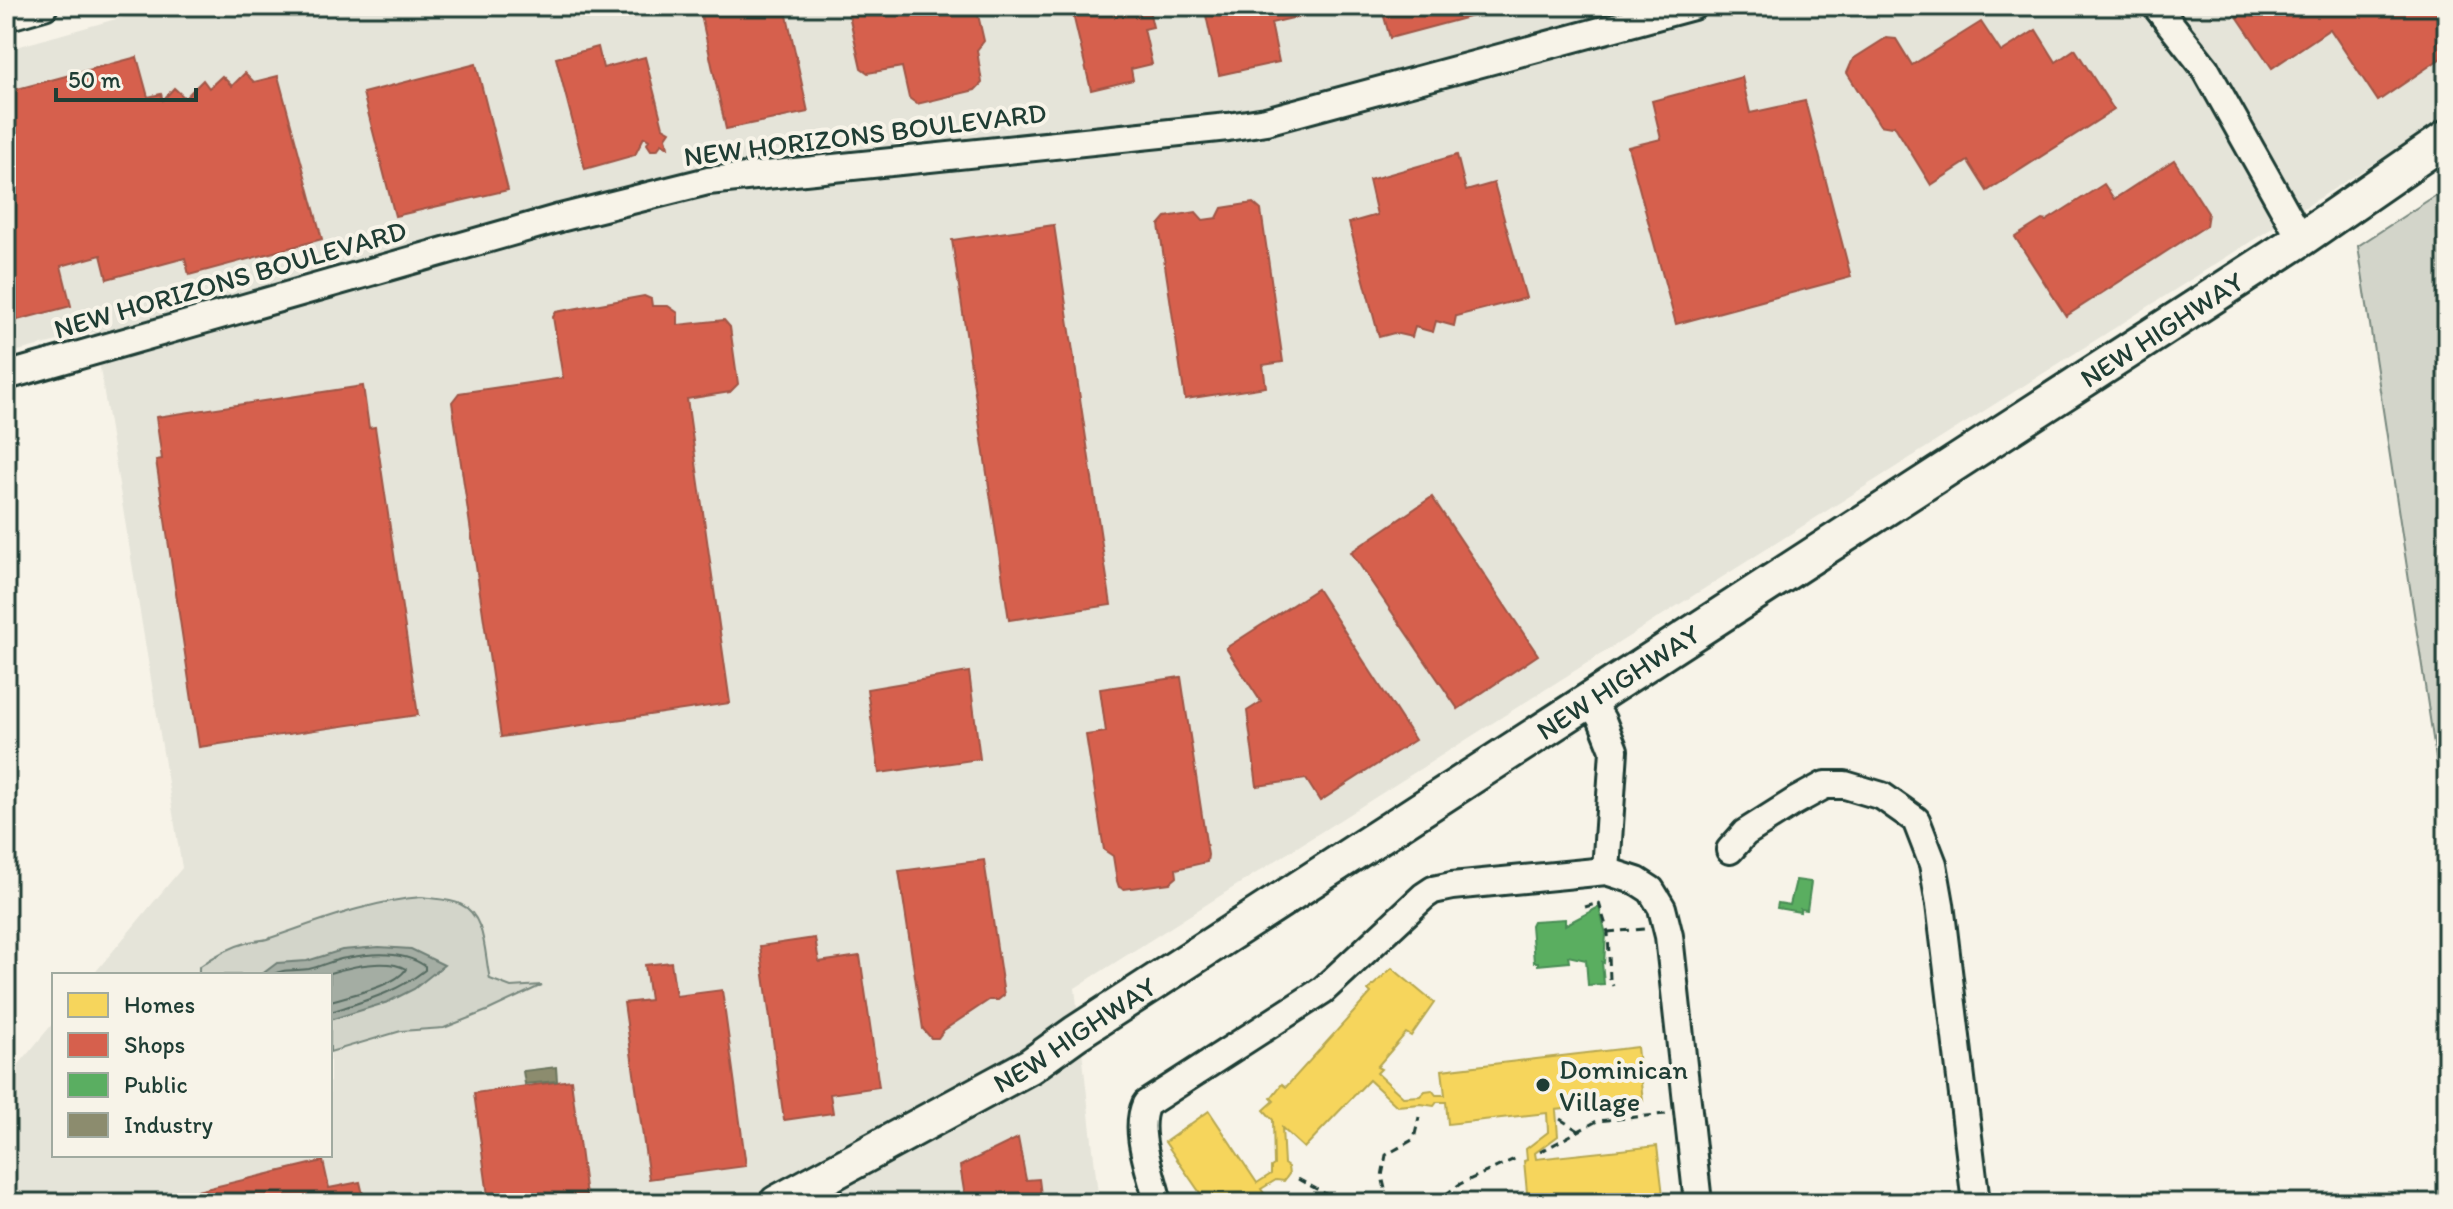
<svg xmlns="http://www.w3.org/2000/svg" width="2453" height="1209" viewBox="0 0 2453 1209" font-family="Itim,sans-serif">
<rect width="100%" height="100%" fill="#f7f3e8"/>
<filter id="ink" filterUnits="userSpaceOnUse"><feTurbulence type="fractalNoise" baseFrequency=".0125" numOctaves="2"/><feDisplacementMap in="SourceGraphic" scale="16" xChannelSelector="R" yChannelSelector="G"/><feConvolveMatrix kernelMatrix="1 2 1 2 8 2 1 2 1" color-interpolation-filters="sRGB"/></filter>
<g filter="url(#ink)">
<polygon fill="#e5e4d9" points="162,6 2447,6 2447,117 1075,988 1099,1203 6,1203 6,1080 54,1022 54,1155 330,1155 330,975 93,975 182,868 94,332 6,354 6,50"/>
<g fill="#d3d5ca" stroke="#79897f" stroke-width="2">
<polygon points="2447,188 2447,830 2358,246"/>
<path d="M422,897C434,899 450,899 460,904C487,916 484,955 490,979L511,987L542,985L489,1010L444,1028L401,1031L330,1052V975H199V967C214,956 230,947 249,942C255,940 261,941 267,939C318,922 368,901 422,897Z"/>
</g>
<polygon fill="#a4ada3" stroke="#6f8077" stroke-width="2" points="379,947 411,949 444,965 414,989 388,1002 330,1020 330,975 261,975 277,963 307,961 342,950"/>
<polygon fill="#f6d55c" stroke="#b6a750" stroke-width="2" points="1392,968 1434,1003 1411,1036 1406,1033 1377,1067 1381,1069 1377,1073 1403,1097 1420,1096 1425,1091 1432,1090 1436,1095 1445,1095 1442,1070 1637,1047 1643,1101 1556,1110 1558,1136 1535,1153 1536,1159 1657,1146 1664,1203 1528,1203 1524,1161 1527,1160 1526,1149 1548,1132 1547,1113 1448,1124 1446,1102 1437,1102 1434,1106 1421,1104 1397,1106 1369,1080 1304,1148 1282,1128 1284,1164 1288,1167 1289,1174 1284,1181 1276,1180 1261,1189 1271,1203 1207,1203 1165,1142 1209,1111 1257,1183 1271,1174 1271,1167 1274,1165 1273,1120 1264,1110 1274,1101 1271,1098 1282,1084 1286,1087 1371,993 1368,990"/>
<g fill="#d6604d" stroke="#9f5646" stroke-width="2">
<polygon points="699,6 785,6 808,112 726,129"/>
<polygon points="847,6 976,6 984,41 977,50 982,83 975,90 917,104 909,98 902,67 868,73 861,68"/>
<polygon points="1071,6 1148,6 1153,27 1144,29 1152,64 1131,69 1133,80 1091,90"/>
<polygon points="1204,6 1304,6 1306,15 1271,23 1279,62 1219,75"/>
<polygon points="1381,6 1489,6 1491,11 1390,38"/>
<polygon points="2230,6 2447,6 2447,54 2378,101 2330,29 2272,68"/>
<polygon points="1981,22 2001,52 2036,30 2056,62 2075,49 2114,110 1987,191 1968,161 1931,185 1894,125 1891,127 1880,125 1847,73 1853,59 1886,38 1896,39 1912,65"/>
<polygon points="598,47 603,68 645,57 663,127 670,131 666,137 668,147 662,143 657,150 651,150 647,144 649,140 644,137 635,155 585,169 556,58"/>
<polygon points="137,57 148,97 161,94 163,100 174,88 185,98 203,80 209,88 222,76 232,86 245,73 254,82 278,76 322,239 189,275 185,258 107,279 101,255 61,266 71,306 6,323 6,92"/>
<polygon points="476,64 508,190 395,216 363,93"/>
<polygon points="1742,77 1750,113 1805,101 1851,277 1676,324 1628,147 1661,139 1652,101"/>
<polygon points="1457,155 1466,191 1494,183 1526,298 1456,316 1454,326 1436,321 1433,332 1415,327 1412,337 1394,333 1379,337 1349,223 1377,215 1369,180"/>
<polygon points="2174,160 2208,213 2206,226 2066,316 2015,237 2042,220 2046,221 2104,184 2114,199"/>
<polygon points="1253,203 1261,210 1283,362 1263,365 1266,387 1185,399 1159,225 1166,217 1196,212 1203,220 1217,218 1222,208"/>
<polygon points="1054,225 1111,605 1009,620 952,240"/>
<polygon points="644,296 651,299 652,306 668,306 678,313 678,325 724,320 730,327 738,384 730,392 687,399 730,703 501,737 452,402 459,393 563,378 553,317 556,312"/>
<polygon points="363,386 369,428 375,427 418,715 199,747 156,460 162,459 156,417"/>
<polygon points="1432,497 1538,655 1458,709 1351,552"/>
<polygon points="1317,589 1415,740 1320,801 1306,779 1257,786 1247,711 1261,702 1226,648"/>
<polygon points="969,672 980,759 879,773 867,689"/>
<polygon points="1181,677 1208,855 1207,862 1176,869 1177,877 1170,883 1124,889 1119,887 1117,881 1113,856 1104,850 1086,735 1106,732 1100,689"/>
<polygon points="984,860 1004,995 998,1000 989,1000 944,1030 938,1038 931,1038 923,1029 899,871"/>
<polygon points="815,938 819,962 860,956 879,1087 830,1094 833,1113 784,1120 760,946"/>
<polygon points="671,962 676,996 722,990 746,1166 649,1179 624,1003 650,1000 645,965"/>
<polygon points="571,1080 587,1203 489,1203 474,1093"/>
<polygon points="1018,1138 1026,1180 1039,1179 1042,1203 966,1203 960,1166"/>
<polygon points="323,1161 329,1188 360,1182 365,1203 147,1203"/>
</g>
<g fill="#5aae61" stroke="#488c54" stroke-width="2">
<polygon points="1796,880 1811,882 1807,910 1800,909 1800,912 1777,908 1778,903 1790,905"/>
<polygon points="1599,907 1606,934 1604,963 1602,962 1604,984 1588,985 1586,960 1568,956 1569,962 1538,965 1538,962 1534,962 1531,925 1533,921 1565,919 1565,925"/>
</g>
<polygon fill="#8c8c6e" stroke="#6b745d" stroke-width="2" points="556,1067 557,1081 525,1084 523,1071"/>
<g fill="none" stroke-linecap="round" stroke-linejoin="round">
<g stroke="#546a60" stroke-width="2">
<path d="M272,975C284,968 297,971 309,969C322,966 333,960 346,958C371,953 404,951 425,966V970C396,993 364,1001 330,1012"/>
<path d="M323,975C345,968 385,957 406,969C396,986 350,995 330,1001"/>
</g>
<g stroke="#1f3d34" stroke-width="32">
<g id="minor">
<polyline points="2156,6 2205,68 2301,239"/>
<polyline points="6,17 44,6"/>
<polyline points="6,376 560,218 708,181 1228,127 1266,121 1693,6"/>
<polyline points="1591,702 1602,720 1614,750 1606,871"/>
<polyline points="1730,850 1745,833 1794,802 1825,785 1845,785 1882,796 1916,820 1933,864 1940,904 1976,1203"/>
<path d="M1158,1203C1152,1174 1133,1132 1146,1104L1323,990L1424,896L1433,890L1452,886L1606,871L1637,881L1651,890L1662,908L1669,936L1698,1203"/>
</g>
</g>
<g stroke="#1f3d34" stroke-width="40">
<g id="major">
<path id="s1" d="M777,1203L1030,1066L1076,1033L2301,239L2447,138"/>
</g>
</g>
<g stroke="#1f3d34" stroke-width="3" stroke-dasharray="8 6" stroke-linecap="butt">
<polyline points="1585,907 1599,903 1608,932 1610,979 1613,986"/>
<polyline points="1608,932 1644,929"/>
<polyline points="1560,1119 1579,1131"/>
<polyline points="1540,1152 1597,1121 1666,1114"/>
<polyline points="1298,1179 1342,1203"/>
<polyline points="1388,1202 1382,1176 1386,1155 1414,1139 1419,1117"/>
<polyline points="1386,1203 1392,1201 1400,1203"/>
<polyline points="1434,1203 1460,1184 1519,1157"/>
</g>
<use href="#minor" stroke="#f7f3e8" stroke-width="26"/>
<use href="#major" stroke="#f7f3e8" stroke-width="34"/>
</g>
</g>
<circle fill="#1f3d34" stroke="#f7f3e8" stroke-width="3" cx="1543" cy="1085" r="8"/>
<g text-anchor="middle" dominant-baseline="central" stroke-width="8" stroke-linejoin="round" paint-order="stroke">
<g font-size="28" fill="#1f3d34" stroke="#f7f3e8">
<text transform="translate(865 134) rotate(-7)">NEW HORIZONS BOULEVARD</text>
<text transform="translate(230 279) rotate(-16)">NEW HORIZONS BOULEVARD</text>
<text stroke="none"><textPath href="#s1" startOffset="1638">NEW HIGHWAY</textPath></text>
<text stroke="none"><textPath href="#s1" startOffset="990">NEW HIGHWAY</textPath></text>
<text stroke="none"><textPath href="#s1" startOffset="342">NEW HIGHWAY</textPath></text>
</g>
<g font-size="28" fill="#1f3d34" stroke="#f7f3e8" text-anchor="start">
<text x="1559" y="1069">Dominican<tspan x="1559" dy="32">Village</tspan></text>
</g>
</g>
<rect width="2453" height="1209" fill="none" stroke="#f7f3e8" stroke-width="32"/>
<rect x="16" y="16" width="2421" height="1177" fill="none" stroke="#1f3d34" stroke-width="3" filter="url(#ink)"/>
<rect x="52" y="973" width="280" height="184" fill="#f7f3e8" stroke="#a1aaa0" stroke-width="2"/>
<rect x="68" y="993" width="40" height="24" fill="#f6d55c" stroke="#a1aaa0" stroke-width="2"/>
<text x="124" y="1013" font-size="24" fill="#1f3d34">Homes</text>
<rect x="68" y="1033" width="40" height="24" fill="#d6604d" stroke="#a1aaa0" stroke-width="2"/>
<text x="124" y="1053" font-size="24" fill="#1f3d34">Shops</text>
<rect x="68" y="1073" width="40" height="24" fill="#5aae61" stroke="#a1aaa0" stroke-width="2"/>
<text x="124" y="1093" font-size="24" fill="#1f3d34">Public</text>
<rect x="68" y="1113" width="40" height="24" fill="#8c8c6e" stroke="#a1aaa0" stroke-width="2"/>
<text x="124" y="1133" font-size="24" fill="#1f3d34">Industry</text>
<path d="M56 88v12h140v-12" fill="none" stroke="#1f3d34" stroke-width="4"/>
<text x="68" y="88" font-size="24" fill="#1f3d34" stroke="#f7f3e8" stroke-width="6" paint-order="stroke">50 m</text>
</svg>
